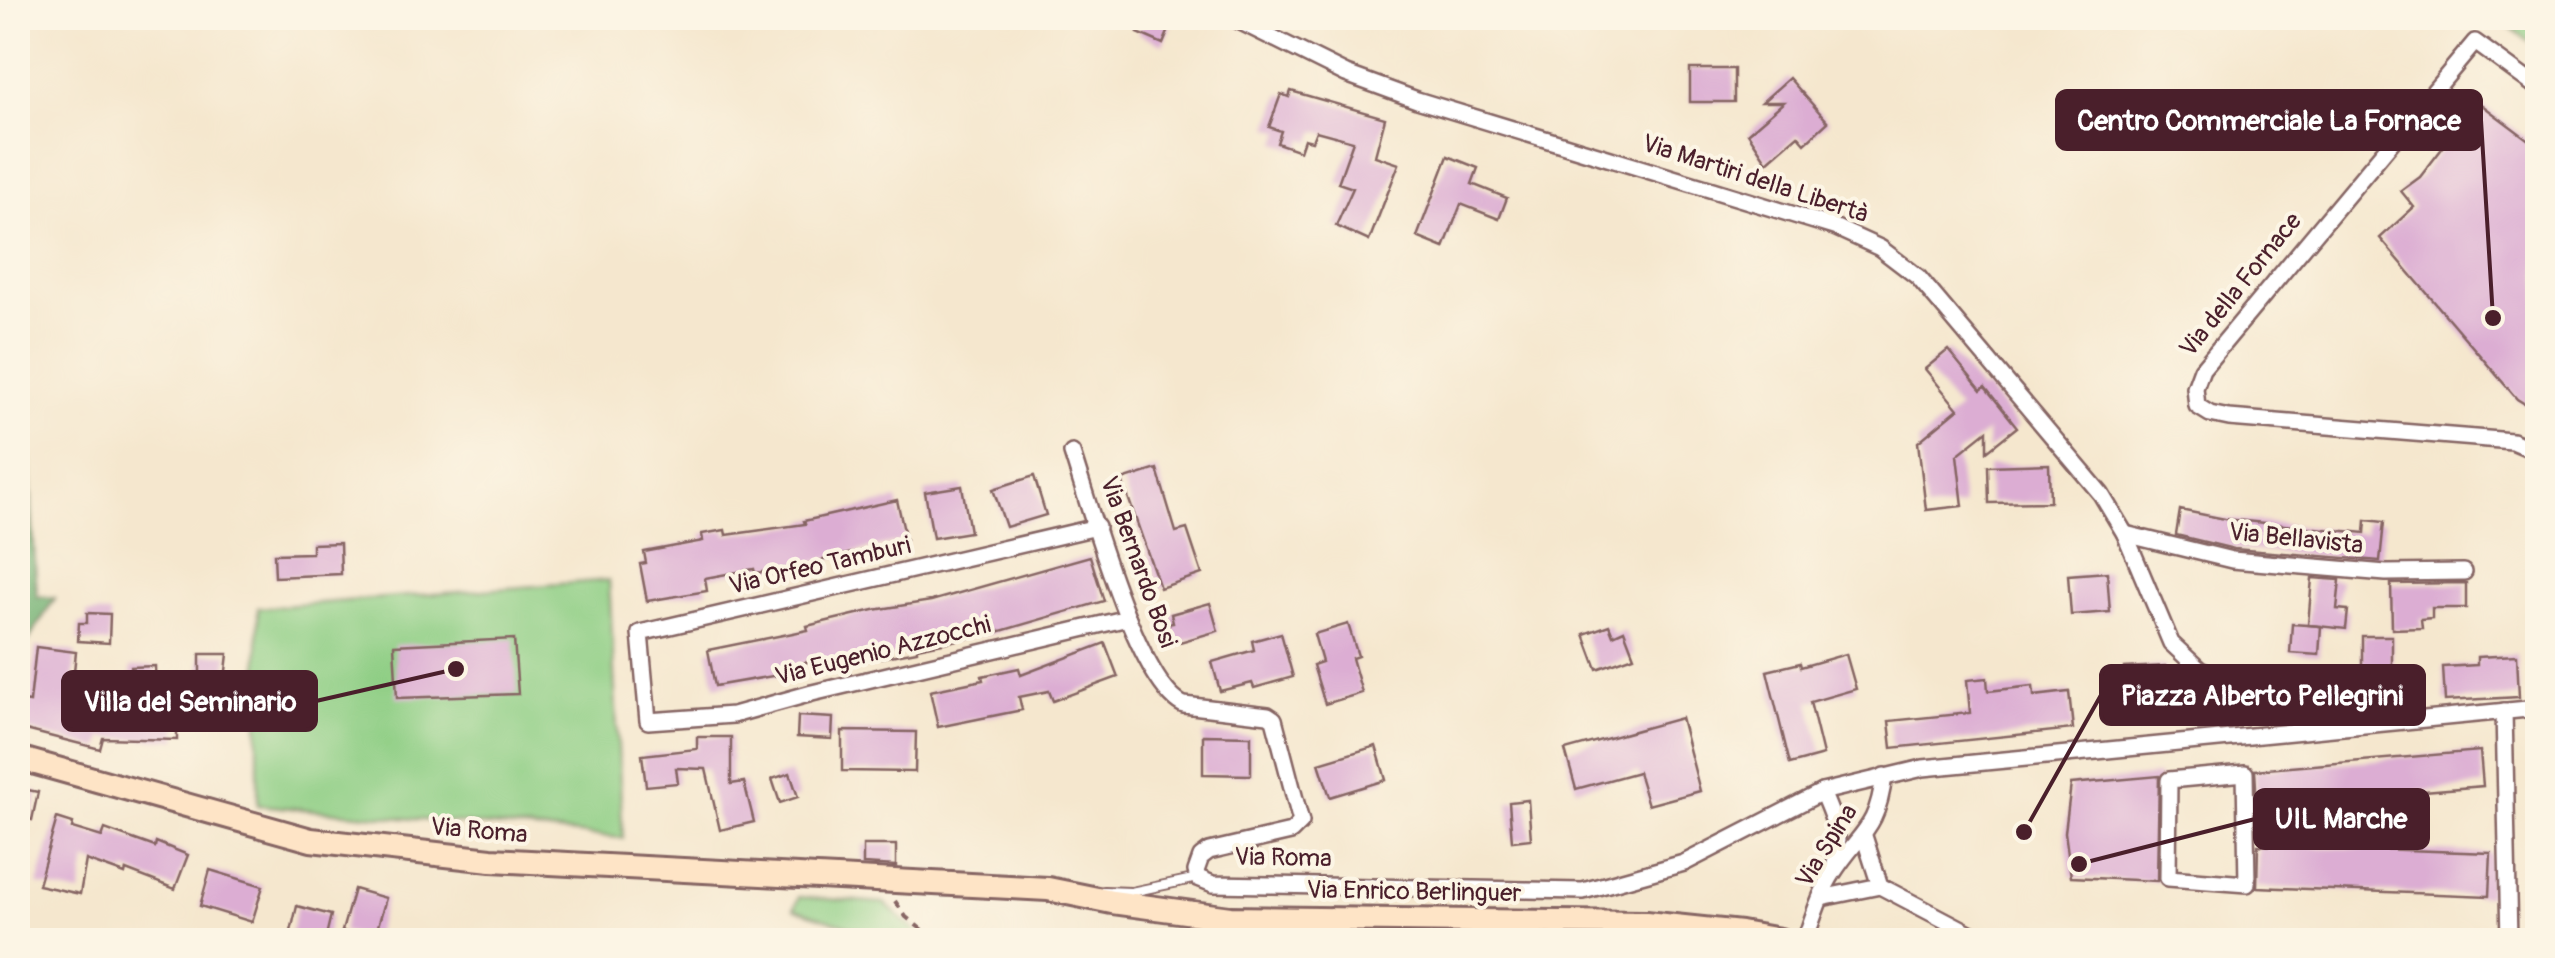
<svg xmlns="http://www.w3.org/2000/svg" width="2555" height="958" viewBox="0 0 2555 958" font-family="Pangolin,sans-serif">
<rect width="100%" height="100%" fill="#fcf5e5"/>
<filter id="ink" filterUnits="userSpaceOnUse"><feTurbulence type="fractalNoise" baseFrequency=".01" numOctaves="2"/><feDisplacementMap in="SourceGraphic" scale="20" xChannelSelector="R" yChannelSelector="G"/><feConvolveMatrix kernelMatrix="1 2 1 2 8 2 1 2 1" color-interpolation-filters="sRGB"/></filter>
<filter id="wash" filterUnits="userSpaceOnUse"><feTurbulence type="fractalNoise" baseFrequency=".0048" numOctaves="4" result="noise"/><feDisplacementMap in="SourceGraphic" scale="40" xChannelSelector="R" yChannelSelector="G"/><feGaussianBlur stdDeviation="2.25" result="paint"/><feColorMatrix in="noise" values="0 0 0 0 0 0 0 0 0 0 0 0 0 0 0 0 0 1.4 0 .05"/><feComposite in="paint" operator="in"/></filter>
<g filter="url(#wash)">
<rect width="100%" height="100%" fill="#f5e7ce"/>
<g fill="#8ece84" stroke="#6c7658" stroke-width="2.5">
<polygon points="2499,18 2537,18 2537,48"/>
<polygon points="609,580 623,838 258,805 258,608"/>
<polygon points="799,897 884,903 925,940 893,940 794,909"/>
</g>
<polygon fill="#72b172" stroke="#5e684e" stroke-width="2.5" points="18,364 24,379 37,596 55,598 18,657"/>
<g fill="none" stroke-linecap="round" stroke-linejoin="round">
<polyline stroke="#40b1ba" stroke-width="20" points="2537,931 2538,931"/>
</g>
<g id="blocks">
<g fill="#dcadd3">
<polygon points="1145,18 1171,25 1163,44 1138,33"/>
<rect x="1690" y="69" width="44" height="33"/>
<polygon points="1789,78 1828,122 1805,143 1798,135 1767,162 1748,133 1784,102 1762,102"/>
<polygon points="1291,91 1385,118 1375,156 1399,164 1369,241 1336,226 1353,188 1338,183 1353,141 1316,131 1312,141 1304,139 1300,151 1277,143 1281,131 1269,127 1281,94 1289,97"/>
<polygon points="2478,102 2538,147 2538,412 2517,399 2380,238 2414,207 2401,191 2420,177"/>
<polygon points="1448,156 1478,168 1472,184 1507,198 1499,219 1461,204 1444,248 1417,237"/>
<polygon points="1948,350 1981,390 1985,387 2017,427 1987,451 1987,431 1957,455 1963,506 1926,510 1918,442 1958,409 1925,369"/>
<polygon points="2049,464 2050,502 1989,503 1988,466"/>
<polygon points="1157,469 1176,532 1187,529 1202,574 1160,588 1122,480"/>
<polygon points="1034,476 1046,515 1006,527 993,489"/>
<polygon points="962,486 970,532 933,538 925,492"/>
<polygon points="897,500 906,540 790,568 755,573 754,569 705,578 707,591 647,601 640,564 646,563 644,552 703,541 702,534 725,530 726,535 805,524 804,521"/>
<polygon points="2180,510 2225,519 2365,533 2366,520 2384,522 2380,561 2234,549 2176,535"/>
<polygon points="340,543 341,574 275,577 274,554 312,553 312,544"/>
<polygon points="1090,556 1104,601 994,633 917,648 917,651 826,668 824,658 794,665 796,672 715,686 708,650 808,630 807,626 874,610 931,601"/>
<polygon points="2107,572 2110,612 2071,615 2068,575"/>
<polygon points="2312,578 2340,580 2337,609 2348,610 2346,629 2308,625"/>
<polygon points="2466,583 2466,608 2432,608 2432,618 2421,619 2422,628 2392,629 2391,584"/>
<polygon points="1210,603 1218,631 1173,644 1167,624 1173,623 1171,614"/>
<polygon points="87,613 110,614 109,643 78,641 79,623 87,623"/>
<polygon points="1348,624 1358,656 1352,658 1362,693 1325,704 1313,665 1322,662 1314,634"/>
<polygon points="2292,624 2321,626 2319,655 2290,653"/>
<polygon points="1609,625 1613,635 1624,630 1634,656 1597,669 1584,634"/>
<polygon points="1281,633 1293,677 1254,688 1252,683 1220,691 1212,662 1254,650 1252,641"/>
<rect x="2362" y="636" width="30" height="39"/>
<polygon points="514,639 518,694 397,698 394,645"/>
<polygon points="1105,643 1118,677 1053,701 1049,691 1019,697 1022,710 938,727 930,691 983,680 982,676 1019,668 1021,675"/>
<polygon points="36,647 76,652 71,700 80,702 78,712 124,724 125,699 132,699 131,667 155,666 156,700 177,701 177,740 103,738 100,749 18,728 23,701 30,702"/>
<polygon points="200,654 228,654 222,705 194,704 195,673 200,673"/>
<polygon points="1846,654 1856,689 1810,702 1823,755 1790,764 1767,671 1800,663 1801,667"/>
<polygon points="2517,655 2519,697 2445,701 2443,667 2477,665 2477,657"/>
<polygon points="2165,666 2166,696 2125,698 2124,668"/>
<polygon points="1987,678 1988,691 2033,686 2034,696 2069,692 2073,729 1892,748 1889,721 1970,713 1967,680"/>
<polygon points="798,716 833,718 832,739 797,737"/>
<polygon points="1681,718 1700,791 1648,805 1638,772 1576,789 1565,750"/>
<polygon points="842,731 916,732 915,772 842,771"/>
<polygon points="1203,735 1251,736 1251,775 1203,774"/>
<polygon points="697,737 731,737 731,784 744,782 754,822 720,830 706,769 676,768 678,783 646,786 642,755 697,749"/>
<polygon points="1376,746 1386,780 1330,797 1319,763"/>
<polygon points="2480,751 2483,786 2257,805 2255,770"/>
<polygon points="790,773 798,797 780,803 772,779"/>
<polygon points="2159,776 2157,881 2071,877 2065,832 2071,784"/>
<polygon points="18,788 38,792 32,820 18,817"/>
<polygon points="1528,800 1531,839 1512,841 1509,802"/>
<polygon points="57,818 73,823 72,828 102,837 105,829 155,847 156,842 188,855 175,889 126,870 125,874 86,860 80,894 38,885"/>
<polygon points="863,845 896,845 896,866 863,864"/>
<polygon points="2258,845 2491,853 2489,896 2257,887"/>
<polygon points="210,870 263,886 252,922 200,906"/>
<polygon points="354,889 386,898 374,940 342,931"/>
<polygon points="297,906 331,915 325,940 289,940"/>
</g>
</g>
</g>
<g filter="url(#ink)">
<use href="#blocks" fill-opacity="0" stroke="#866564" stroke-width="2.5"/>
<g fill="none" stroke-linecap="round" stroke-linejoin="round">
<g stroke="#866564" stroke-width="12">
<polyline id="lane" points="1104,891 1131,892 1198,878"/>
</g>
<g stroke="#866564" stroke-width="20">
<g id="street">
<polyline points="1233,18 1346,74 1417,100 1834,227 1880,248 1918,277 2101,494 2125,534 2171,643 2200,670 2238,687 2329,699 2344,706 2355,724"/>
<polyline points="2538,88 2475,42 2202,369 2195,388 2197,406 2210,414 2229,418 2512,441 2538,452"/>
<path d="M1072,453C1089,504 1138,685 1184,705L1268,715L1274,719L1301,822L1291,832L1209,851L1201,857L1196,871L1198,878L1213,884L1583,891L1684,863L1822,792L1923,768L2538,708"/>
<polyline points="1097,527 640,633 648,721 733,715 812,693 1128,618"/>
<polyline points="2125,534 2232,560 2386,573 2464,572"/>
<polyline points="2504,711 2509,940"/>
<polygon points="2245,773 2247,884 2168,878 2169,780"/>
<path d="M1822,792C1836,825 1841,834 1834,869"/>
<polyline points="1864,836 1880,886"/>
<polyline points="1821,898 1880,886 1983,940"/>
<polyline points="1278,927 1352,940"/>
<path d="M1805,940C1813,918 1820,893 1833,873C1860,831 1877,832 1884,776"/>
</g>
</g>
<g stroke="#866564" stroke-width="28">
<polyline id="secondary" points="18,758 311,840 491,860 1048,889 1112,902 1230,918 1646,923 1741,933 1780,940"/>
</g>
<g stroke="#866564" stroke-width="4" stroke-dasharray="8 8" stroke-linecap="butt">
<polyline points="2537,692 2538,637"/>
<polyline points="895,901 906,917 935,940"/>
</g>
<use href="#lane" stroke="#fff" stroke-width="8"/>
<use href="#street" stroke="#fff" stroke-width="15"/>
<use href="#secondary" stroke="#fee4c6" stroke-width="22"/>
</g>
</g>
<g text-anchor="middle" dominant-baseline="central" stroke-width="8" stroke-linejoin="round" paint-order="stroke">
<g font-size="25" fill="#4a1f2b" stroke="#fcf5e5">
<text transform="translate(1755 179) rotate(18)">Via Martiri della Libertà</text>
<text transform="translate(2241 285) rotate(-51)">Via della Fornace</text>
<text transform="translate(2296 539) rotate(6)">Via Bellavista</text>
<text transform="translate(1138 562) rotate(70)">Via Bernardo Bosi</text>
<text transform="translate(820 566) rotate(-13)">Via Orfeo Tamburi</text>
<text transform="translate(883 651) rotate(-14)">Via Eugenio Azzocchi</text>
<text transform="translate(479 831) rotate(5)">Via Roma</text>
<text transform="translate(1827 846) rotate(-58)">Via Spina</text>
<text transform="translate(1283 858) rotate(1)">Via Roma</text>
<text transform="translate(1414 892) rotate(1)">Via Enrico Berlinguer</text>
</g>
</g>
<path fill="none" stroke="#4a1f2b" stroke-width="4" d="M2493 318L2481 120M2024 832L2101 695M456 669L316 701M2079 864L2255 819"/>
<g fill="#4a1f2b" stroke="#fcf5e5" stroke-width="4">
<circle cx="2493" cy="318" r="10"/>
<circle cx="2024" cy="832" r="10"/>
<circle cx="456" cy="669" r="10"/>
<circle cx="2079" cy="864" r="10"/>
</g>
<g fill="#4a1f2b" stroke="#4a1f2b" stroke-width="4">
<rect x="2057" y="91" width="424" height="58" rx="10"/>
<rect x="2101" y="666" width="323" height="58" rx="10"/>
<rect x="63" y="672" width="253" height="58" rx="10"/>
<rect x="2255" y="790" width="173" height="58" rx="10"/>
</g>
<g font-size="28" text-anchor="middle" font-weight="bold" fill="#fff">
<text x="2269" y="130">Centro Commerciale La Fornace</text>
<text x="2262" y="705">Piazza Alberto Pellegrini</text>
<text x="190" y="711">Villa del Seminario</text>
<text x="2341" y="828">UIL Marche</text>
</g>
<rect width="2555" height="958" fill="none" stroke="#fcf5e5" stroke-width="60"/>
</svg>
